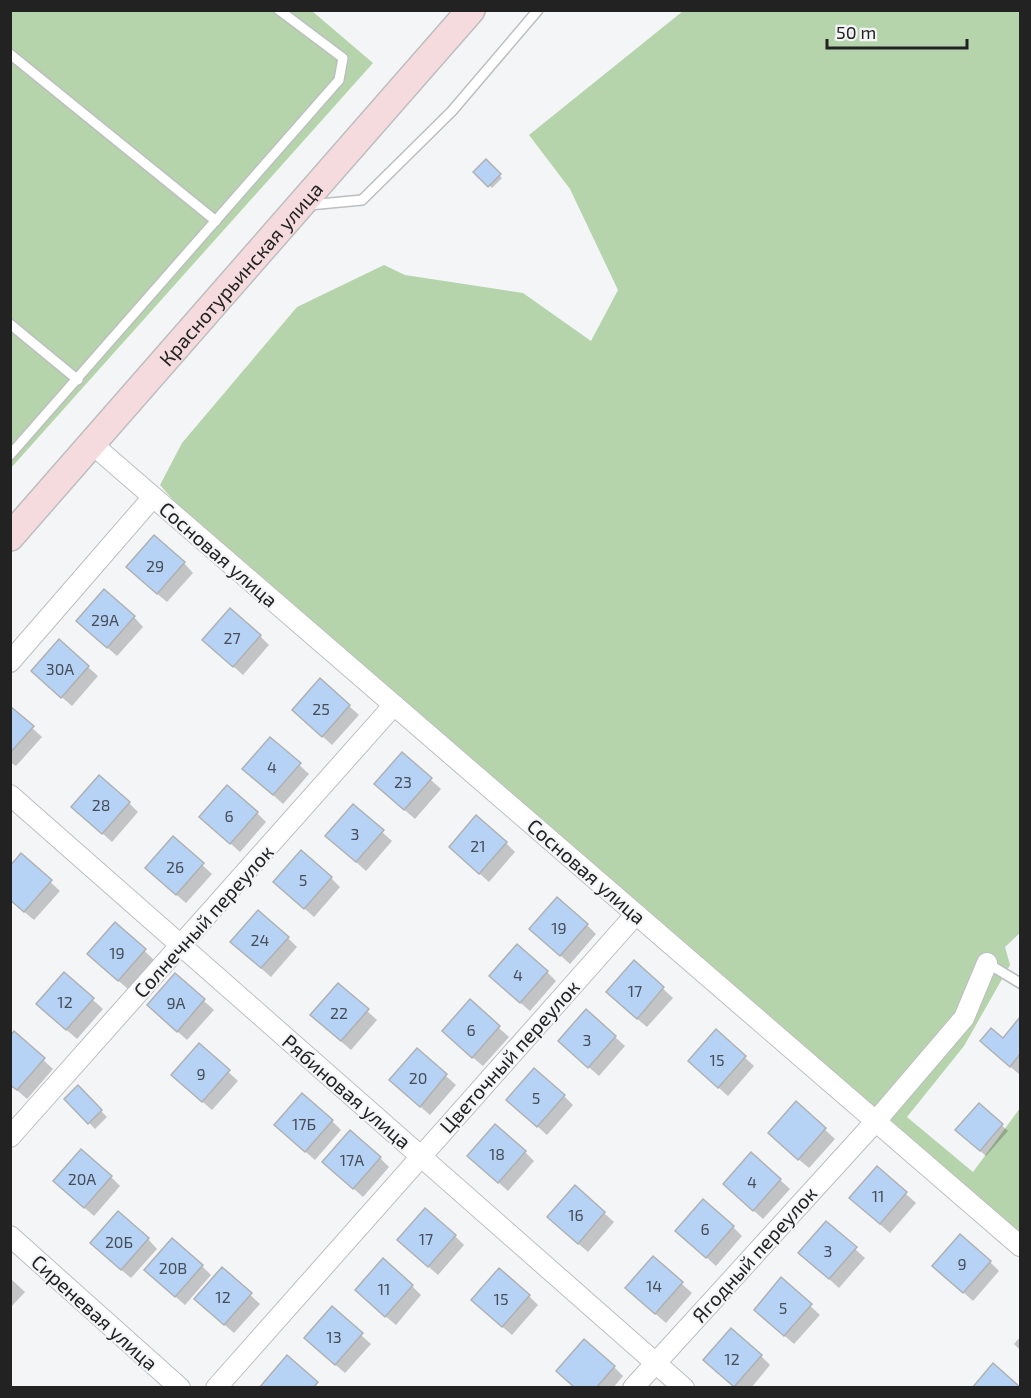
<svg xmlns="http://www.w3.org/2000/svg" width="1031" height="1398" viewBox="0 0 1031 1398" font-family="'Exo 2',sans-serif">
<rect width="100%" height="100%" fill="#f3f5f7"/>
<g fill="#b6d4ab">
<polygon points="11,11 312,11 373,63 11,468"/>
<polygon points="683,11 1020,11 1020,933 1005,947 1010,965 964,1046 907,1117 973,1172 1020,1108 1020,1237 174,501 160,485 182,443 297,307 384,265 405,275 523,293 591,341 618,290 570,189 529,135"/>
</g>
<g fill="#0003">
<polygon points="486,161 502,178 492,188 476,172"/>
<polygon points="184,563 193,573 167,602 137,577"/>
<polygon points="134,617 143,627 117,656 87,630"/>
<polygon points="260,636 269,645 243,675 214,649"/>
<polygon points="59,641 98,676 72,706 42,680"/>
<polygon points="320,680 359,715 332,745 303,719"/>
<polygon points="10,708 42,737 16,766 10,762"/>
<polygon points="271,739 309,774 283,804 254,778"/>
<polygon points="402,754 441,789 415,819 385,793"/>
<polygon points="129,803 138,812 112,842 83,816"/>
<polygon points="353,806 392,841 366,871 337,845"/>
<polygon points="257,813 266,822 240,852 211,826"/>
<polygon points="174,839 212,874 186,903 157,878"/>
<polygon points="506,843 515,852 489,882 460,856"/>
<polygon points="22,856 60,891 34,920 10,900"/>
<polygon points="331,878 340,887 314,917 285,891"/>
<polygon points="116,924 154,960 128,989 99,964"/>
<polygon points="587,925 596,934 570,964 541,938"/>
<polygon points="288,938 297,947 271,977 241,951"/>
<polygon points="634,962 673,998 647,1027 617,1002"/>
<polygon points="547,972 556,981 530,1011 500,985"/>
<polygon points="64,974 103,1009 77,1039 47,1013"/>
<polygon points="175,975 214,1010 187,1040 158,1014"/>
<polygon points="338,985 377,1020 351,1050 321,1024"/>
<polygon points="470,1002 509,1037 483,1066 453,1041"/>
<polygon points="586,1011 625,1046 599,1076 569,1050"/>
<polygon points="1020,1020 1020,1075 991,1050"/>
<polygon points="716,1031 754,1066 728,1096 699,1070"/>
<polygon points="14,1033 53,1069 27,1099 10,1084"/>
<polygon points="200,1046 238,1081 212,1110 183,1085"/>
<polygon points="417,1050 456,1085 430,1115 400,1089"/>
<polygon points="78,1088 107,1117 95,1129 66,1099"/>
<polygon points="564,1096 573,1105 547,1135 518,1109"/>
<polygon points="796,1103 835,1139 809,1168 779,1143"/>
<polygon points="979,1105 1008,1131 986,1156 963,1136"/>
<polygon points="332,1121 341,1130 315,1160 286,1135"/>
<polygon points="525,1152 534,1161 508,1191 479,1165"/>
<polygon points="751,1154 790,1189 763,1219 734,1193"/>
<polygon points="380,1158 389,1167 363,1197 334,1171"/>
<polygon points="877,1168 916,1203 890,1233 860,1207"/>
<polygon points="111,1177 120,1186 94,1216 64,1190"/>
<polygon points="575,1187 614,1222 588,1252 558,1226"/>
<polygon points="826,1223 865,1258 839,1288 810,1262"/>
<polygon points="733,1227 742,1236 716,1266 687,1240"/>
<polygon points="455,1236 464,1245 438,1275 408,1249"/>
<polygon points="148,1239 157,1249 131,1278 101,1253"/>
<polygon points="653,1258 692,1293 666,1323 636,1297"/>
<polygon points="990,1262 999,1271 973,1301 944,1275"/>
<polygon points="202,1266 211,1275 185,1305 155,1279"/>
<polygon points="222,1269 260,1304 234,1333 205,1308"/>
<polygon points="10,1278 25,1292 10,1308"/>
<polygon points="782,1280 820,1315 794,1344 765,1319"/>
<polygon points="412,1286 421,1295 396,1325 366,1300"/>
<polygon points="529,1296 538,1305 512,1335 483,1310"/>
<polygon points="332,1309 371,1344 345,1373 316,1348"/>
<polygon points="1020,1337 1020,1350 1014,1344"/>
<polygon points="761,1356 770,1365 751,1388 735,1388 714,1369"/>
<polygon points="614,1367 623,1376 613,1388 576,1388"/>
</g>
<g fill="#b6d2f5" stroke="#b0b1b3" stroke-width="1.5">
<polygon points="486,159 501,174 488,187 473,172"/>
<polygon points="154,535 185,562 157,594 126,567"/>
<polygon points="104,589 135,616 107,648 76,621"/>
<polygon points="230,608 261,635 233,667 202,640"/>
<polygon points="59,639 89,666 61,698 31,671"/>
<polygon points="320,678 350,705 322,737 292,710"/>
<polygon points="10,706 34,726 10,753"/>
<polygon points="270,737 301,763 273,795 242,769"/>
<polygon points="402,752 432,778 404,810 374,784"/>
<polygon points="99,775 130,802 102,834 71,807"/>
<polygon points="227,785 258,812 230,844 199,817"/>
<polygon points="353,804 384,830 356,862 325,836"/>
<polygon points="476,815 507,842 479,874 449,847"/>
<polygon points="173,836 204,863 176,895 145,868"/>
<polygon points="301,850 332,877 304,909 273,882"/>
<polygon points="21,853 52,880 24,912 10,900 10,866"/>
<polygon points="557,897 588,924 560,956 529,929"/>
<polygon points="258,910 289,937 261,968 230,942"/>
<polygon points="115,922 146,949 118,981 87,954"/>
<polygon points="517,944 548,971 520,1003 489,976"/>
<polygon points="634,960 664,987 637,1019 606,992"/>
<polygon points="64,972 94,998 66,1030 36,1004"/>
<polygon points="175,973 205,999 177,1032 147,1005"/>
<polygon points="338,983 369,1009 341,1041 310,1015"/>
<polygon points="470,999 500,1026 472,1058 442,1031"/>
<polygon points="586,1009 616,1036 588,1068 558,1041"/>
<polygon points="1020,1017 1020,1054 1010,1067 980,1041 991,1028 1003,1038"/>
<polygon points="716,1029 746,1056 718,1088 688,1061"/>
<polygon points="14,1031 45,1058 17,1090 10,1085 10,1036"/>
<polygon points="199,1043 230,1070 202,1102 171,1075"/>
<polygon points="417,1048 447,1074 420,1107 389,1080"/>
<polygon points="534,1068 565,1095 537,1127 506,1100"/>
<polygon points="78,1085 102,1110 88,1124 64,1099"/>
<polygon points="302,1093 333,1120 305,1152 274,1125"/>
<polygon points="796,1101 826,1128 798,1160 768,1133"/>
<polygon points="979,1103 1003,1124 980,1151 955,1130"/>
<polygon points="495,1124 526,1151 498,1183 467,1156"/>
<polygon points="350,1130 381,1157 353,1189 322,1162"/>
<polygon points="81,1149 112,1176 84,1208 53,1181"/>
<polygon points="751,1152 781,1179 753,1211 723,1184"/>
<polygon points="877,1166 907,1192 880,1224 849,1198"/>
<polygon points="575,1185 605,1212 578,1244 547,1217"/>
<polygon points="703,1199 734,1226 706,1258 675,1231"/>
<polygon points="425,1208 456,1235 428,1267 397,1240"/>
<polygon points="118,1211 149,1238 121,1270 90,1243"/>
<polygon points="826,1221 857,1247 829,1279 798,1253"/>
<polygon points="960,1234 991,1261 963,1293 932,1266"/>
<polygon points="172,1238 203,1265 175,1297 144,1270"/>
<polygon points="653,1256 683,1282 655,1314 625,1288"/>
<polygon points="383,1258 413,1285 385,1317 355,1290"/>
<polygon points="222,1267 252,1293 224,1325 194,1299"/>
<polygon points="499,1268 530,1295 502,1327 471,1300"/>
<polygon points="781,1277 812,1304 784,1336 754,1310"/>
<polygon points="332,1306 363,1333 335,1365 304,1338"/>
<polygon points="731,1328 762,1355 734,1387 703,1360"/>
<polygon points="584,1339 615,1366 596,1388 575,1388 556,1371"/>
<polygon points="287,1355 318,1382 313,1388 259,1388"/>
<polygon points="993,1363 1020,1387 1020,1388 972,1388"/>
</g>
<g fill="none" stroke-linecap="round" stroke-linejoin="round">
<g stroke="#bdbec0" stroke-width="12">
<g id="lane">
<polyline points="10,54 216,221"/>
<polyline points="309,205 362,200 452,111 538,10"/>
<polyline points="10,324 78,380"/>
<polyline points="10,455 339,80 343,58 279,10"/>
<polyline points="987,963 1020,983"/>
</g>
</g>
<g stroke="#bdbec0" stroke-width="22">
<g id="street">
<polyline points="92,444 1020,1246"/>
<polyline points="10,662 153,497"/>
<polyline points="10,795 684,1388"/>
<polyline points="10,1137 394,705"/>
<polyline points="10,1236 180,1388"/>
<polyline points="216,1388 636,914"/>
<polyline points="633,1388 876,1121 964,1018 987,963"/>
</g>
</g>
<g stroke="#bdbec0" stroke-width="30">
<g id="secondary">
<path id="s1" d="M10,537L471,10"/>
</g>
</g>
<use href="#lane" stroke="#fff" stroke-width="9"/>
<use href="#street" stroke="#fff" stroke-width="20"/>
<use href="#secondary" stroke="#f5dbdd" stroke-width="27"/>
</g>
<g text-anchor="middle" dominant-baseline="central" stroke-width="4.5" stroke-linejoin="round" paint-order="stroke">
<g font-size="16" fill="#474e58">
<text x="155" y="565">29</text>
<text x="105" y="619">29А</text>
<text x="232" y="637">27</text>
<text x="60" y="668">30А</text>
<text x="321" y="708">25</text>
<text x="272" y="766">4</text>
<text x="403" y="781">23</text>
<text x="101" y="804">28</text>
<text x="229" y="815">6</text>
<text x="355" y="833">3</text>
<text x="478" y="845">21</text>
<text x="175" y="866">26</text>
<text x="303" y="879">5</text>
<text x="559" y="927">19</text>
<text x="260" y="939">24</text>
<text x="117" y="952">19</text>
<text x="518" y="974">4</text>
<text x="635" y="990">17</text>
<text x="65" y="1001">12</text>
<text x="176" y="1002">9А</text>
<text x="339" y="1012">22</text>
<text x="471" y="1029">6</text>
<text x="587" y="1039">3</text>
<text x="717" y="1059">15</text>
<text x="201" y="1073">9</text>
<text x="418" y="1077">20</text>
<text x="536" y="1097">5</text>
<text x="304" y="1123">17Б</text>
<text x="497" y="1153">18</text>
<text x="352" y="1159">17А</text>
<text x="82" y="1178">20А</text>
<text x="752" y="1181">4</text>
<text x="878" y="1195">11</text>
<text x="576" y="1214">16</text>
<text x="705" y="1228">6</text>
<text x="426" y="1238">17</text>
<text x="119" y="1241">20Б</text>
<text x="828" y="1250">3</text>
<text x="962" y="1263">9</text>
<text x="173" y="1267">20В</text>
<text x="654" y="1285">14</text>
<text x="384" y="1288">11</text>
<text x="223" y="1296">12</text>
<text x="501" y="1298">15</text>
<text x="783" y="1307">5</text>
<text x="334" y="1336">13</text>
<text x="732" y="1358">12</text>
</g>
<g font-size="20" fill="#222223" stroke="#f3f5f7">
<text stroke="none"><textPath href="#s1" startOffset="350">Краснотурьинская улица</textPath></text>
<text transform="translate(219 554) rotate(41)">Сосновая улица</text>
<text transform="translate(587 871) rotate(41)">Сосновая улица</text>
<text transform="translate(203 921) rotate(-48)">Солнечный переулок</text>
<text transform="translate(509 1056) rotate(-48)">Цветочный переулок</text>
<text transform="translate(347 1091) rotate(41)">Рябиновая улица</text>
<text transform="translate(754 1254) rotate(-48)">Ягодный переулок</text>
<text transform="translate(95 1312) rotate(42)">Сиреневая улица</text>
</g>
</g>
<rect width="1031" height="1398" fill="none" stroke="#222223" stroke-width="24"/>
<path d="M827 39v9h140v-9" fill="none" stroke="#222223" stroke-width="3"/>
<text x="836" y="39" font-size="18" fill="#222223" stroke="#f3f5f7" stroke-width="4.5" paint-order="stroke">50 m</text>
</svg>
